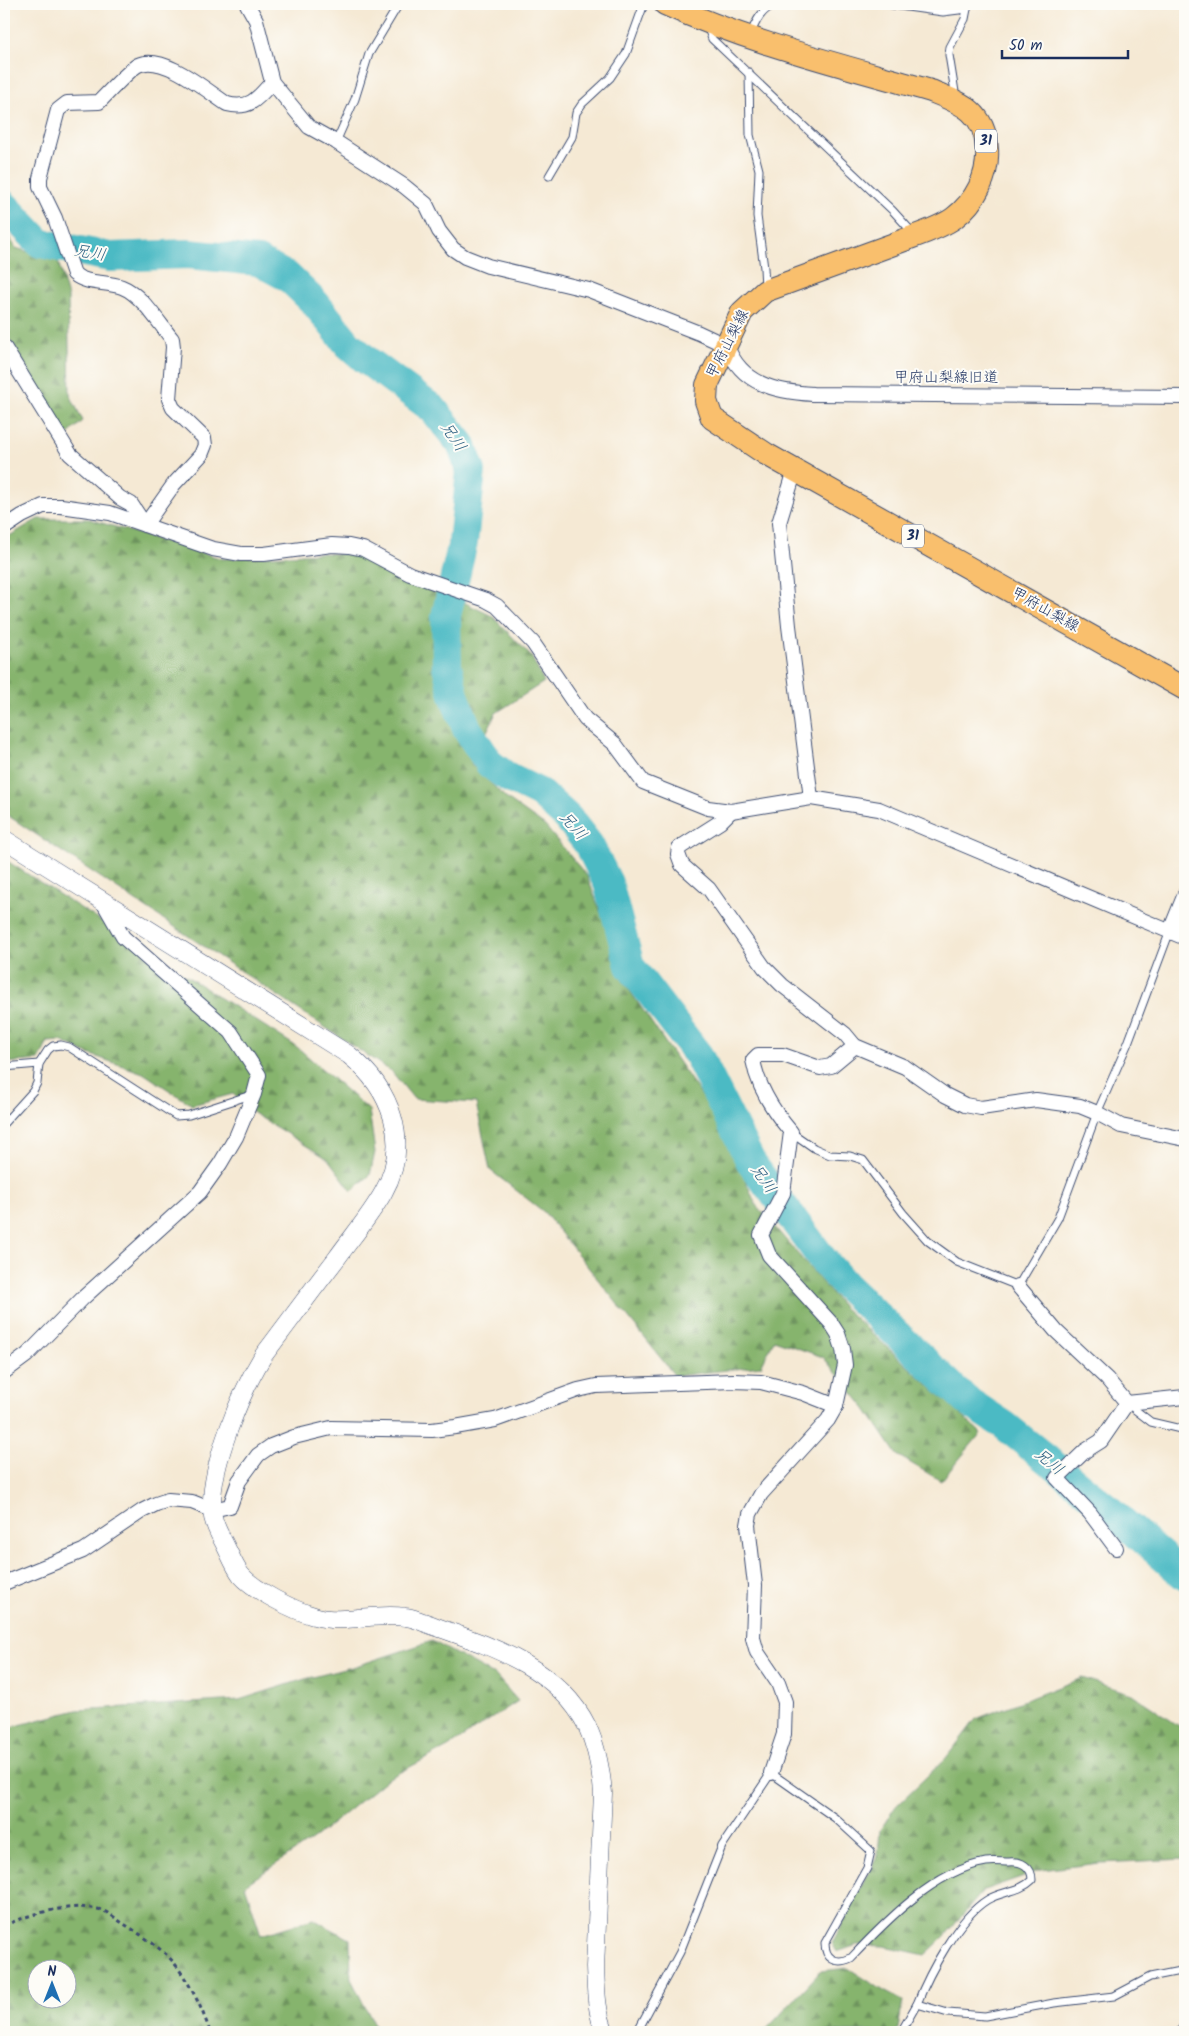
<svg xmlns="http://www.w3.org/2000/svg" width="1189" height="2036" viewBox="0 0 1189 2036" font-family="Kalam,'Klee One',sans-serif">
<defs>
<pattern id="forest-firs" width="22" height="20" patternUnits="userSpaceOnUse" patternTransform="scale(1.25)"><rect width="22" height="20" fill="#86b46d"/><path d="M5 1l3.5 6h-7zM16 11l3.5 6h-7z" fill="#6d935d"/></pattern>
</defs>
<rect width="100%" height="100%" fill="#fdfcf7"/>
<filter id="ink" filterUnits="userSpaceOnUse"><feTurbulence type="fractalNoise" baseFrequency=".02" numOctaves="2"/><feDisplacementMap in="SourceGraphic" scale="10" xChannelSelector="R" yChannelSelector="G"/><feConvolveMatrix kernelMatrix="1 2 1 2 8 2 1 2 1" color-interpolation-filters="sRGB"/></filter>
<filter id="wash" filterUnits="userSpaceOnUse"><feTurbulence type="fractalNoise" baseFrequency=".0096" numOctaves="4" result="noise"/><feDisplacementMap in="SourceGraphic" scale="20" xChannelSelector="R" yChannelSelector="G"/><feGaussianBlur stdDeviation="1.12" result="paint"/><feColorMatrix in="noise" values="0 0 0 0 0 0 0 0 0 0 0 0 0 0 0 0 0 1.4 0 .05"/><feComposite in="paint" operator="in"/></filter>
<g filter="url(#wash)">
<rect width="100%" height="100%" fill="#f5e9d4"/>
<g fill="url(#forest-firs)" stroke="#507266" fill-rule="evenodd">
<polygon points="4,229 16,248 58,261 68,297 70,395 83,421 67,435 4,330"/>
<polygon points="38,519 89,519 223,559 319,553 360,555 382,569 441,591 492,616 531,656 544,682 496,713 471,764 507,799 545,826 587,876 606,927 621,978 723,1127 756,1205 844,1308 981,1433 941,1481 897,1455 866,1409 823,1357 774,1340 761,1366 675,1376 544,1212 490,1170 476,1103 414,1099 392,1072 4,813 4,539"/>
<polygon points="4,859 297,1047 369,1110 375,1152 370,1175 352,1191 328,1159 253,1113 233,1094 192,1105 143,1073 83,1052 61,1041 48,1042 39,1060 4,1063"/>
<path d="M432,1641L496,1676L518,1701L448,1747L387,1779L316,1837L245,1885L261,1935L313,1919L350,1939L351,1979L378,2032H4V1729L77,1710L239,1700L305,1679L356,1666ZM68,1968V1998H38V1968Z"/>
<polygon points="1082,1678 1132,1694 1185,1730 1185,1859 1100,1863 1041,1870 984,1890 944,1937 925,1955 884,1946 857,1945 837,1952 832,1943 878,1855 880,1830 896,1806 946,1758 976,1719"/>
<polygon points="848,1968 884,1991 903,2001 898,2029 895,2032 764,2032 821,1971"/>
</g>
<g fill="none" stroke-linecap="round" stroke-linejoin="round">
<polyline stroke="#4cbac4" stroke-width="30" points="4,205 40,243 110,257 188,254 258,261 288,277 315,303 348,344 365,359 433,409 461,444 471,471 463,542 446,616 447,666 454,695 467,729 490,764 509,778 540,793 568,818 589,845 608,883 630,966 698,1055 752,1164 824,1261 845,1285 966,1400 1004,1425 1107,1508 1185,1576"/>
</g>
</g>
<g filter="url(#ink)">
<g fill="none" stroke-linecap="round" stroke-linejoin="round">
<g stroke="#3c4b70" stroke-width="9">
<g id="service">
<polyline points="886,4 943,12 967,9"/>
<polyline points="708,28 712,39 893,211 913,233"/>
<path d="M750,35C756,21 762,8 777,4"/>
<polyline points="749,72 750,135 759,170 757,216 764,268 765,287"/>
<polyline points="956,98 949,55 950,47 965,19 968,4"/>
<polyline points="336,142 355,99 369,54 399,4"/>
<polyline points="549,176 572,137 576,113 582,104 610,78 626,54 644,4"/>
<polyline points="4,1067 39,1064"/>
<polyline points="4,1123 33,1091 37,1083 39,1064 48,1050 53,1046 61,1045 69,1047 176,1116 189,1115 254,1094"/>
<polyline points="791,1132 814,1148 830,1155 850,1156 863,1160 903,1213 928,1241 957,1262 1018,1286 1058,1218 1097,1113 1128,1043 1170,931"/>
<polyline points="1129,1405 1151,1422 1185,1430"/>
<path d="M637,2032L680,1952L722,1846L771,1773L835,1818L871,1851L867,1868L825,1943C825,1959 836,1965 851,1958C885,1922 934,1871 986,1862C994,1861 1002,1862 1009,1862C1021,1861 1032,1866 1032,1880C1020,1892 1002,1891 987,1900C959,1917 929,1973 917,2004L948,2013L985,2016L1054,2003L1114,1996L1150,1977L1185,1970"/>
<polyline points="901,2032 917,2004"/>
<polyline points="1180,2032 1185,2023"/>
</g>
</g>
<g stroke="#3c4b70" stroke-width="16">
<g id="minor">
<path d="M247,4L256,20L272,82L309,127L336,142L404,186L426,204L439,231L453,249L465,257L488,266L589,290L699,333L727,346C741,384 776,392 813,394L1185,397"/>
<polyline points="4,347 70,454 120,498 131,504 145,525"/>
<polyline points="795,470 779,523 789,626 811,798"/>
<path d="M145,525L174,484L201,455L205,445L204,438L173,408L169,399L173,347L172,339C159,323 141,294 122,287C106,281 87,285 74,274L55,218L40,187V178L58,110L67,103L99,102C107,94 130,69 138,65C163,53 207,91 227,104C250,110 258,98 272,82"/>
<polyline points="4,528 22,516 43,506 61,506 110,513 213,549 241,554 264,554 332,545 349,546 363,549 410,574 486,600 497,606 533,643 585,719 615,744 643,782 708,808 731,811 811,798 879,809 1185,938"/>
<polyline points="731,811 720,822 679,848 678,854 682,865 709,889 764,967 782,985 845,1034 855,1046 905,1067 945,1095 965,1105 981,1108 1036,1100 1080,1106 1097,1113 1121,1126 1185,1139"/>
<polyline points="1170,931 1185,894"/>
<polyline points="1018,1286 1056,1331 1107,1379 1127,1403"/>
<polyline points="4,1372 27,1355 83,1298 200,1192 220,1164 236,1137 254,1094 259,1075 231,1032 123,937 103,902"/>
<polyline points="1127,1403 1185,1397"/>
<polyline points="1116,1548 1090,1513 1057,1478 1085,1451 1101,1441 1127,1403"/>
<polyline points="4,1583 83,1551 142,1511 156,1504 168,1500 192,1502 212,1510 230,1506 239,1481 258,1455 271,1446 294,1437 331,1428 432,1430 455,1427 495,1420 578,1390 596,1386 733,1381 761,1382 803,1393 836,1406"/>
<path d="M771,1773L784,1734L785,1702L778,1683L757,1652L753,1638L755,1585L748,1525L750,1514L761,1494L828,1420L836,1406L845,1365L843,1349L838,1334L831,1323L769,1255L761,1235L783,1193L791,1132C773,1111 758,1088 753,1060L758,1055H783L820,1068L831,1066L855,1046"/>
</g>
</g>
<g stroke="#3c4b70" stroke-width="19">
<path id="tertiary" d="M4,839L349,1055C391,1089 412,1142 383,1193C370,1216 352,1237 337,1258C312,1290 288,1323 263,1356C241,1392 210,1466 212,1509C212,1520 218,1532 223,1541C229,1552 234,1566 241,1575C255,1591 293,1610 314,1616C343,1625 375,1612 405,1617C411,1617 417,1620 423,1622C483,1644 556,1664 587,1726C597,1747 601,1770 603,1793L595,1967C596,1989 596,2012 605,2032"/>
</g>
<g stroke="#3c4b70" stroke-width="24">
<path id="primary" d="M665,4C750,43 841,65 931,91C961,103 985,111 987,149C989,176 975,202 954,218C937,230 913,236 894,244C851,260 808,275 765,291L742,312L707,385L706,401L712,418L766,454L1185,689"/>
</g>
<path stroke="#3c4b70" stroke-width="3" stroke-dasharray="4 4" stroke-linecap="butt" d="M4,1926C28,1914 70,1903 97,1909C106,1910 116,1919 124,1924C140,1934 163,1949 175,1964C191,1985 202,2008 210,2032"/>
<use href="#service" stroke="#fff" stroke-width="7"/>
<use href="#minor" stroke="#fff" stroke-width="14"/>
<use href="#tertiary" stroke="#fff" stroke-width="18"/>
<use href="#primary" stroke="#f9bf6d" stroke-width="22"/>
</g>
</g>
<g text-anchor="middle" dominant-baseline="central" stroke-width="4" stroke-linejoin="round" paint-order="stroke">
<g fill="#fdfcf7" stroke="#5f6c8c" stroke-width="1">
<rect x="975" y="129.5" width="22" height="23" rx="4"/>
<rect x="902" y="524.5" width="22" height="23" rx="4"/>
</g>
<g font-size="14" font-weight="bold" fill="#1b2f5e">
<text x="986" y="141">31</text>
<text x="913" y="536">31</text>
</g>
<g font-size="15" fill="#1b2f5e" stroke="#fdfcf7">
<text transform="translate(728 344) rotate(-63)">甲府山梨線</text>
<text x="946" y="378">甲府山梨線旧道</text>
<text transform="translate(1045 610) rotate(29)">甲府山梨線</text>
</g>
<g font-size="16" font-style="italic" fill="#2c6082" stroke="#fdfcf7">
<text transform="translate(90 253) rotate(10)">兄川</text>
<text transform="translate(453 437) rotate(56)">兄川</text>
<text transform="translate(573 826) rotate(49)">兄川</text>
<text transform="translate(763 1179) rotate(55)">兄川</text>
<text transform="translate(1049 1462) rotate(40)">兄川</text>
</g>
</g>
<rect width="1189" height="2036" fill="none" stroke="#fdfcf7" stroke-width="20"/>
<g transform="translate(52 1984)"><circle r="24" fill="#fdfcf7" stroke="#a3aaba"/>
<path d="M0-4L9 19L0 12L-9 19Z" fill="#1f6fb2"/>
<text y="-8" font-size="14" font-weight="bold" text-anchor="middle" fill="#1b2f5e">N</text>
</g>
<path d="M1002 50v8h126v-8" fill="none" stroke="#1b2f5e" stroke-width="2.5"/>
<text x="1009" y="50" font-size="15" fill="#1b2f5e" stroke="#fdfcf7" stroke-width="4" paint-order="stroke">50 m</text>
</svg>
